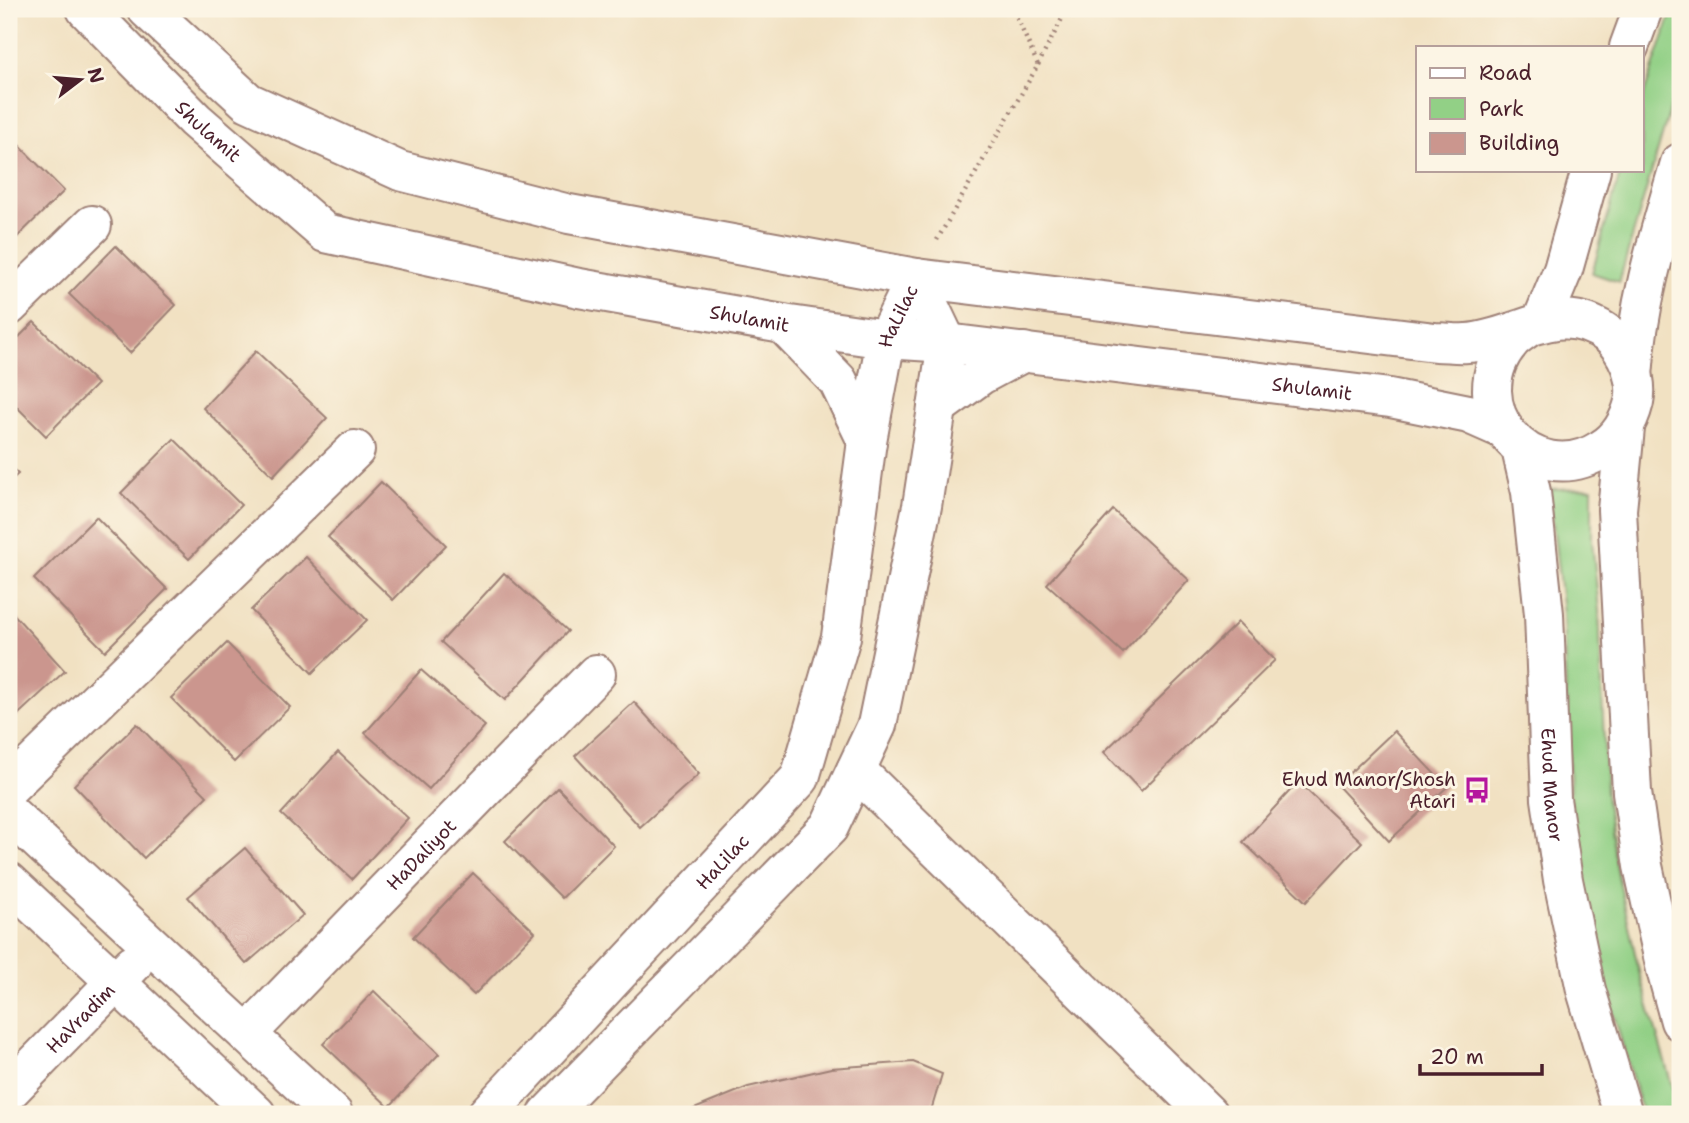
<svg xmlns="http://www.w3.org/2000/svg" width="1689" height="1123" viewBox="0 0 1689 1123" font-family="'Shantell Sans',sans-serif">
<rect width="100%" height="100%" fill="#fcf5e5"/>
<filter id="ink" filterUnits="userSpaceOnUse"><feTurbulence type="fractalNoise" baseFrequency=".0143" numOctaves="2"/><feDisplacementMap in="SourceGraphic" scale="14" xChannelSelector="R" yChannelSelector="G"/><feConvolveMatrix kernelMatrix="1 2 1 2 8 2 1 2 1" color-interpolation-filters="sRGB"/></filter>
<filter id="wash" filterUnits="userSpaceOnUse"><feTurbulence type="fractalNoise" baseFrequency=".00686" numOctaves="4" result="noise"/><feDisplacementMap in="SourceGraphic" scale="28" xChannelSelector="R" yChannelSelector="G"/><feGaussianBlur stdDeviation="1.57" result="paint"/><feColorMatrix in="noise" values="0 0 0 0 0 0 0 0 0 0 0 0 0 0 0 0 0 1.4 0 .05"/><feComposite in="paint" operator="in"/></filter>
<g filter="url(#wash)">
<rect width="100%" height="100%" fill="#f1e1c2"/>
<g fill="#92d086" stroke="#6e7858" stroke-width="2">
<polygon points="1673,9 1680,9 1680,75 1619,282 1592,273 1621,170 1642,170 1642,100"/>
<polygon points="1592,488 1592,540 1599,611 1606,795 1617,871 1640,976 1680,1114 1643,1114 1605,985 1582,877 1570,798 1563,613 1549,489"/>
</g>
<g id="blocks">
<g fill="#cb968e">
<polygon points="9,135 64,191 9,245"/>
<polygon points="116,246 176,305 130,353 69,294"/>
<polygon points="34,322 97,384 46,436 9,399 9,347"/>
<polygon points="256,351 327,418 273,476 203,408"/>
<polygon points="174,439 241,505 189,559 121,493"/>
<polygon points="9,465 18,474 9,482"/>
<polygon points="381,482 446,545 393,600 328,537"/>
<polygon points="1113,510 1189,580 1123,653 1047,584"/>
<polygon points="96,517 167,589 105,651 34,579"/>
<polygon points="306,557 367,620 312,673 251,610"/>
<polygon points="504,573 568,631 505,700 441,642"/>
<polygon points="9,609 65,671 9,723"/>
<polygon points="1238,622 1275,660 1141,791 1104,752"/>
<polygon points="227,643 290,707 234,762 171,698"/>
<polygon points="421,670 485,726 429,789 365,733"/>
<polygon points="634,702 699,774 640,827 575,756"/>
<polygon points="137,724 207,796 144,858 74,785"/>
<polygon points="1394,731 1447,787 1389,841 1337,785"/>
<polygon points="338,752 408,818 352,879 281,814"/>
<polygon points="1298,782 1362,842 1306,902 1243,842"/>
<polygon points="558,788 614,846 562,898 505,841"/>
<polygon points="245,848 303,915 246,964 188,897"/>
<polygon points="473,873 535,932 474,995 413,937"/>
<polygon points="374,991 439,1054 389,1107 323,1044"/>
<polygon points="913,1062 942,1074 930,1114 682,1114 748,1087 831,1068"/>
</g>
</g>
</g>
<g filter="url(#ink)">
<use href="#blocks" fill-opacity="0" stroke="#9e8076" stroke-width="2"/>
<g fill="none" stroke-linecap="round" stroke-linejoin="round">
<g stroke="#9e8076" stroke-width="42">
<g id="minor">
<path id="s1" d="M86,9L195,120L325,233L579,288L783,324L886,339L947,343L1390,398L1469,414L1503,429"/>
<path d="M147,9L248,102L400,171L569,214L916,278L1435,342C1446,342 1457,344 1467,343C1517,340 1560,297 1609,335C1627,350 1639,379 1634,402C1629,422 1620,438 1602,449C1531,495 1456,404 1511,341C1515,336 1522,332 1527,328"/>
<polyline points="1629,47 1643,9"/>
<polyline points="9,306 92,225"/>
<polyline points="1542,321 1563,270 1591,170"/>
<polyline points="783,324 838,381 867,441"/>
<path d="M1633,376C1638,300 1659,235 1680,163"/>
<polyline points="937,407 981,375 1024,352"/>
<polyline points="1625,428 1617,510 1632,792 1643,866 1666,970 1680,1021"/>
<path id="s2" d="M1521,449L1531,492L1544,614L1551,799L1563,880L1586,990L1623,1114"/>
<polyline points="856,770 1208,1114"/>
<polyline points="9,787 355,450"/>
<polyline points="9,813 333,1114"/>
<polyline points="9,882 256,1114"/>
<path id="s3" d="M247,1034L596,674"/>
<path id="s4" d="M9,1091L133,964"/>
<path id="s5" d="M487,1114L800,778L841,637L867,441L886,339L916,278"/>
<polyline points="548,1114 829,827 877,725 922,506 947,343 916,278"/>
</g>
</g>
<g stroke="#9e8076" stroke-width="4.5" stroke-dasharray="2 5" stroke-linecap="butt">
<polyline points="1038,65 1067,9"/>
<polyline points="937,240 1038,65 1013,9"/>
</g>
<use href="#minor" stroke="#fff" stroke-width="38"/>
</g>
</g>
<defs>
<g id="bus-bare" transform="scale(2.1)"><path d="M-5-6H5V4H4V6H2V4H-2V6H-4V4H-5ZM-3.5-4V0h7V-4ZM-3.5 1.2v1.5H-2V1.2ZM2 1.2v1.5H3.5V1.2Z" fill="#b5179e" stroke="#fcf5e5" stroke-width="2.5" paint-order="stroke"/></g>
</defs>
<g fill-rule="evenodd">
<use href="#bus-bare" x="1477" y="790"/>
</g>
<g text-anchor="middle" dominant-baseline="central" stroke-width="6" stroke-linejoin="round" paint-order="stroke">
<g font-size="19" fill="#4a1f2b" stroke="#fcf5e5">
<text stroke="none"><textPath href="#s1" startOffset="173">Shulamit</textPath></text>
<text stroke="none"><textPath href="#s5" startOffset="933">HaLilac</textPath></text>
<text stroke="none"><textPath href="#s1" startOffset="761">Shulamit</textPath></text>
<text stroke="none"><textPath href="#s1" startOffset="1328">Shulamit</textPath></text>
<text stroke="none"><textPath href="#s2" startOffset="338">Ehud Manor</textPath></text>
<text stroke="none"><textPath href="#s3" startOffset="250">HaDaliyot</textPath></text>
<text stroke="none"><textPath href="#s5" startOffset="345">HaLilac</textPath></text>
<text stroke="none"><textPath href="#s4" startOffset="102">HaVradim</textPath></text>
</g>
<g font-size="19" fill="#4a1f2b" stroke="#fcf5e5" text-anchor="end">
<text x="1456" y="779">Ehud Manor/Shosh<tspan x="1456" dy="22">Atari</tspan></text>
</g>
</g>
<rect width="1689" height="1123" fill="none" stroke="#fcf5e5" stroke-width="35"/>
<rect x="1416" y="46" width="228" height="126" fill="#fcf5e5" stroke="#b59f9b" stroke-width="2"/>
<rect x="1430" y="68" width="35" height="10" fill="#ffffff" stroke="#b59f9b" stroke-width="2"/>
<text x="1479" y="80" font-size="21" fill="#4a1f2b">Road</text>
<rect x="1430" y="98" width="35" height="21" fill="#92d086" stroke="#b59f9b" stroke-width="2"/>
<text x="1479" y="116" font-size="21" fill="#4a1f2b">Park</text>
<rect x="1430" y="133" width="35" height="21" fill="#cb968e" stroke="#b59f9b" stroke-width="2"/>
<text x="1479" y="150" font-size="21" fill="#4a1f2b">Building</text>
<g transform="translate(80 80) rotate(74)" stroke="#fcf5e5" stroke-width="5" paint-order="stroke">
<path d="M0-5L12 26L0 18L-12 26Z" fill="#4a1f2b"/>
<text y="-10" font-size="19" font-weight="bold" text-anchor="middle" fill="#4a1f2b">N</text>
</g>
<path d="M1420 1064v10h122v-10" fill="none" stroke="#4a1f2b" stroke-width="3.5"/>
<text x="1430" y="1064" font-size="21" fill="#4a1f2b" stroke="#fcf5e5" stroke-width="5" paint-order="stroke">20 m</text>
</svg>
